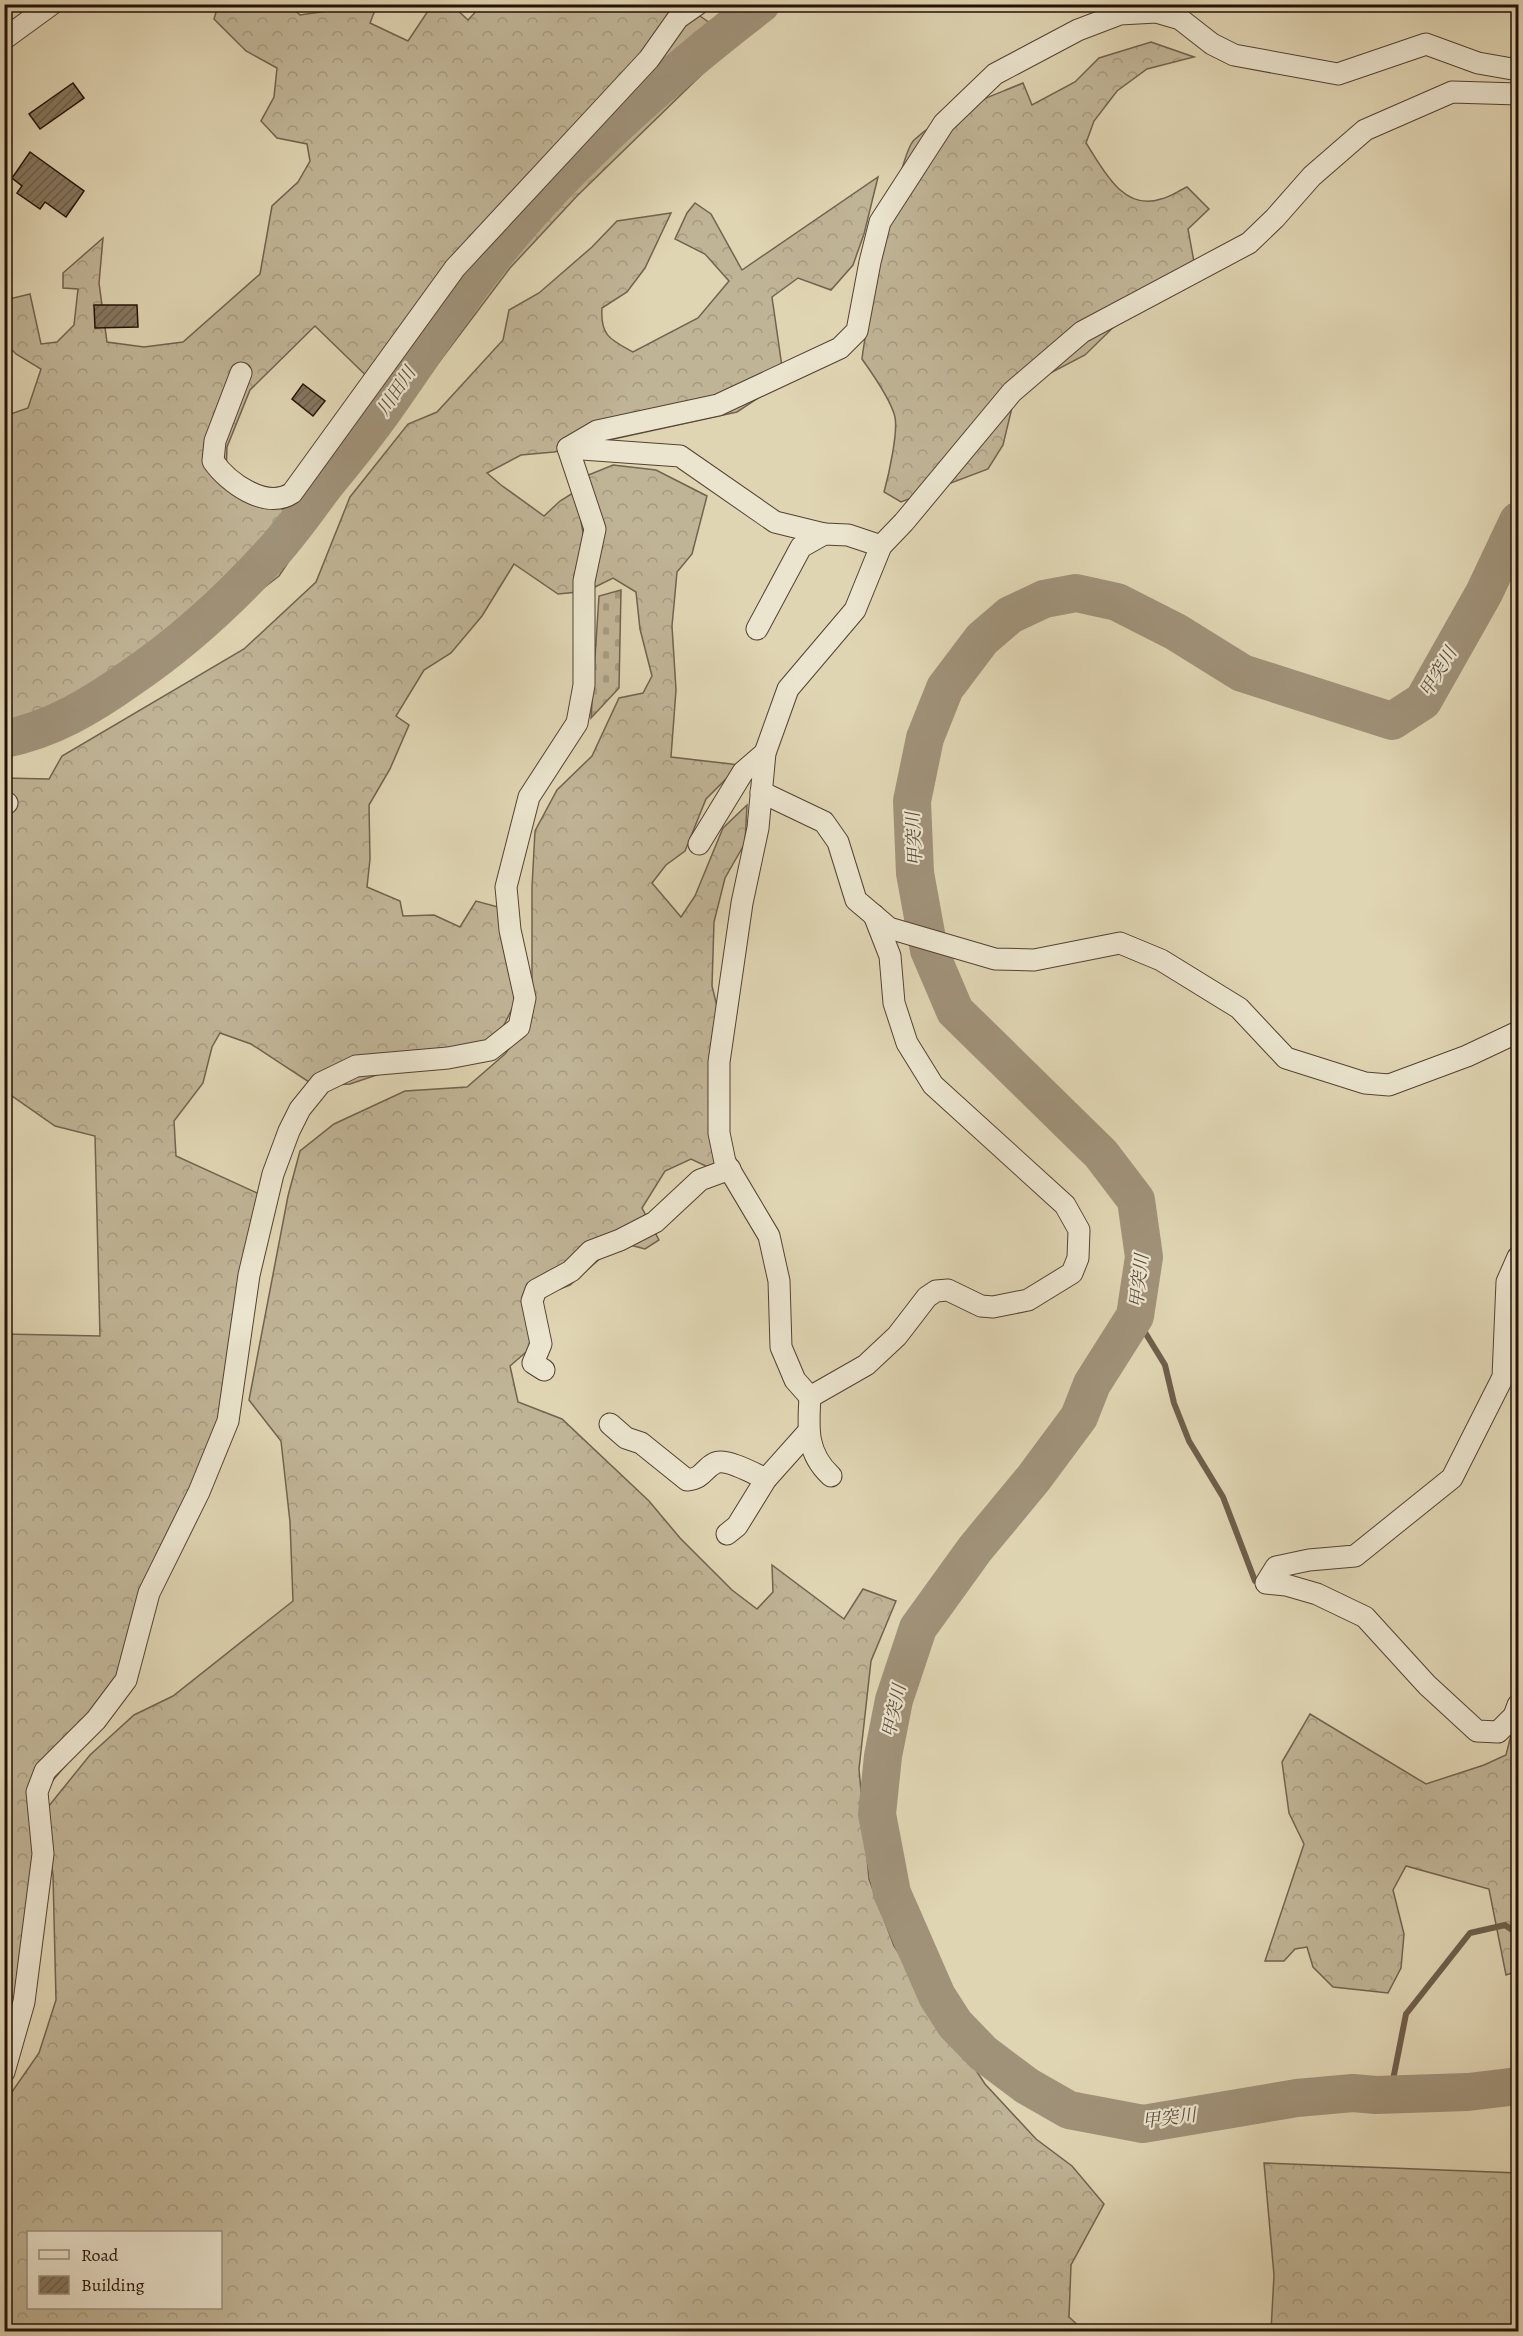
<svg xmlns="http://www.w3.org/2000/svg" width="1523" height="2336" viewBox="0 0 1523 2336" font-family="Alegreya,'Noto Serif JP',serif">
<defs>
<pattern id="forest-crowns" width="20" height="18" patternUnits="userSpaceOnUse" patternTransform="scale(1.5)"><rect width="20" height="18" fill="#c0b496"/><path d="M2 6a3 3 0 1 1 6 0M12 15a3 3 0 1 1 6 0" fill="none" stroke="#a59a80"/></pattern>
<pattern id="cemetery-stones" width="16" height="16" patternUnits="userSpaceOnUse" patternTransform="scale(1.5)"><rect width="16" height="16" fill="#c0b496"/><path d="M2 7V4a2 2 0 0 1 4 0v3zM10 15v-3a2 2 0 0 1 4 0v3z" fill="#a59a80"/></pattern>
<pattern id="building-hatch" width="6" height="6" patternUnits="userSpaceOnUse" patternTransform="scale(1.5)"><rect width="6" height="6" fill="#867760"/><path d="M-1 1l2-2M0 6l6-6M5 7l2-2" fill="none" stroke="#6d604d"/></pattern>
</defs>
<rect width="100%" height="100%" fill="#e0d5b3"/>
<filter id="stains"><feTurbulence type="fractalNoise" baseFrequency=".00333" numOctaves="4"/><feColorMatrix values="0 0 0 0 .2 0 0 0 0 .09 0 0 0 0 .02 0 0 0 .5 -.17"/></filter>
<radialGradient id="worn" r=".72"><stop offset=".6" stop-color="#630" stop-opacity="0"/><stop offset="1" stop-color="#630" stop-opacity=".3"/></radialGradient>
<g fill="url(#forest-crowns)" stroke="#72624e" stroke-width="1.5" fill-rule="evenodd">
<polygon points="218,5 290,5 300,15 327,11 335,5 377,5 370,23 408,41 432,5 452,5 468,20 482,5 684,5 736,41 577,196 510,268 418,390 380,389 315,326 250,390 227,447 226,475 312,527 279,576 239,607 126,666 48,739 25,751 5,754 4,512 8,511 4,495 5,416 28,408 41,369 16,354 5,343 5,300 30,294 41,344 57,342 74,325 78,289 63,288 63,273 103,238 99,283 107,342 144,347 183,342 260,274 272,206 298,182 310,161 307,144 277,138 261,121 274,97 277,68 246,51 214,19"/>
<path d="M1151,42L1194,57L1147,69L1117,91L1094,121L1086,143C1103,169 1123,212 1161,199C1170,197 1178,191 1187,187L1209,209L1188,229L1196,273L1132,309L1085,355L1016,391L1003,445L988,469L901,502L884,492C889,474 898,433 895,417C891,400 872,373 862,359C865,330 899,154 914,140C944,112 985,99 1023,83L1032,105L1075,82L1099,58Z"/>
<path d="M878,177L864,234L853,265L831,290L798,278L772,297L784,381L737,412L554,452L521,455L487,473L501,485L544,516L560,501L576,491L584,539L578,592L558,594L514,564L482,616L451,653L424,670L396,716L409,725L390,769L369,805L370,859L367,887L400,901L403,916L434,915L460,927L476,901L513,911L514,1005L501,1031L482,1047L433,1056L350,1084L315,1086L251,1044L220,1033L212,1047L203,1083L174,1121L176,1156L268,1198L228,1425L103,1721L43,1792L34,1968L5,2032L4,1334L100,1336L95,1136L55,1126L5,1091V778L49,779L62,756L244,649L316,582L350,497L408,424L437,412L503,340L509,310L539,293L592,247L617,221L671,213L645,268L627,292L602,308C600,336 611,340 633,352L698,318L729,281L705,254L675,239L687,213L695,203L711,214L742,270Z"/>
<path d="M613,465L656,470L707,496L692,554L677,572L672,626L676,690L671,757L740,765L706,799L685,851L666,865L652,883L681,917L695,896L723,828L747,805L745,843L725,878L714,922L712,986L728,1051L723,1174L691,1159L665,1171L642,1208L659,1240L645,1249L626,1244L603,1256L570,1285L534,1299L532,1347L510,1366L518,1402L562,1419L649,1501L680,1538L732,1590L757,1609L773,1592L772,1565L844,1619L863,1589L896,1601L871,1661L859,1769L869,1879L894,1946L985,2084L1036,2139L1072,2166L1104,2204L1071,2265L1069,2317L1084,2331L5,2332V2102L39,2053L56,2000L53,1875L47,1834L48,1807L90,1755L134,1715L173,1696L293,1601L290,1522L281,1441L249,1400L288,1196L300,1151L334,1124L405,1091L467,1087L505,1054L532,1017V887L535,831L557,790L592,756L619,698L643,693L652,676L640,629L636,592L613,578L589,590L586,476ZM28,2232H220V2308H28Z"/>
<polygon points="1310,1714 1426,1784 1484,1765 1506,1755 1511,1735 1518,1733 1518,1971 1506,1975 1489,1889 1406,1866 1393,1890 1404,1934 1401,1968 1388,1993 1333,1987 1313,1967 1307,1947 1295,1949 1284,1961 1265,1961 1304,1844 1289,1813 1282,1762"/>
<polygon points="1264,2163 1518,2173 1518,2331 1271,2331 1274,2275"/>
</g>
<polygon fill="url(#cemetery-stones)" stroke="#72624e" stroke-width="1.5" points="621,590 619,688 591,718 599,596"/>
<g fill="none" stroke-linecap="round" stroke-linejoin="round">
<g stroke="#6e5e4b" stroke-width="6">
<polyline points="1135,1316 1165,1365 1174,1403 1189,1441 1223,1497 1255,1581"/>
<polyline points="1390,2095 1406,2014 1470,1933 1505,1925 1518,1934"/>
</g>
<g stroke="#a09279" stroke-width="38">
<polyline points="1518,521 1484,593 1423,701 1392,721 1242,673 1176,632 1117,602 1076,593 1044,599 1010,615 982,639 945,688 925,738 912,801 915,873 929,950 955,1011 1101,1154 1136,1200 1144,1257 1135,1316 1092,1384 1079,1417 1033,1479 975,1549 918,1628 894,1700 883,1756 877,1814 892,1893 937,1996 955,2024 983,2053 1027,2086 1069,2110 1143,2124 1297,2098 1353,2093 1376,2095 1468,2092 1518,2086"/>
<path d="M4,739C51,730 91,706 129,679C181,644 228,601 270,555C292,532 310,504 330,479C348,457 366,435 383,411C425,352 462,293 509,237C582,150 671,73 761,4"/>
</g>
</g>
<g fill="url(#building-hatch)" stroke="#241107" stroke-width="1.5">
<polygon points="73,83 84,98 40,129 29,114"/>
<polygon points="30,152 84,191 66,217 45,202 40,209 17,193 22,186 12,178"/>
<polygon points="94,305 137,305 138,327 95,328"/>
<polygon points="303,384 325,401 313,416 292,399"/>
</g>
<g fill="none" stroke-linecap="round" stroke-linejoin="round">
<g stroke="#534232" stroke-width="23">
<g id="minor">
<polyline points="4,39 52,4"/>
<path d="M241,373L215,441L213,461C228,483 266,510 292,493L455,268L649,59L678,18L698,4"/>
<polyline points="568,448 680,456 775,522 824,534"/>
<polyline points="757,629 801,547 824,534 848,535 881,546"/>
<polyline points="761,792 824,822 838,842 856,900 889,928 995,959 1034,960 1120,943 1161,960 1239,1008 1286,1058 1365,1083 1389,1085 1467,1056 1518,1032"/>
<polyline points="4,804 7,803"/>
<polyline points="699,844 743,772 765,753"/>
<polyline points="874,915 890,956 894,1003 907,1043 933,1085 1065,1205 1079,1230 1078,1258 1072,1273 1028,1300 993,1307 981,1306 948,1290 936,1291 927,1297 897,1336 866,1365 810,1397 795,1380 781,1347 779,1281 769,1236 725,1162 719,1133 719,1062 742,903 758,828 765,753 788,689 855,610 881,546 904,522 1012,392 1082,332 1249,243 1275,218 1312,176 1365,130 1452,92 1518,94"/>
<polyline points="1518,1257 1507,1282 1503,1377 1452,1478 1355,1556 1309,1560 1276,1567 1266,1583 1286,1585 1317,1594 1365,1617 1427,1685 1477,1731 1498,1732 1514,1716 1518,1705"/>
<polyline points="544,1370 533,1363 541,1344 532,1301 536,1290 571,1271 591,1251 620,1240 655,1222 700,1180 730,1169"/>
<path d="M810,1397C808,1428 806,1453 831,1476"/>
<path d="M610,1424L626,1438L641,1443L687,1480C704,1478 703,1469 715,1463C726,1458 755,1474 766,1479"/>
<polyline points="727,1534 737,1526 766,1479 808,1432"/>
<polyline points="4,2072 24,2002 43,1854 37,1792 45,1771 96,1720 126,1680 149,1593 199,1492 228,1421 249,1275 273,1174 289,1131 300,1109 321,1083 356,1066 448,1058 490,1050 519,1027 525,998 510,930 506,887 529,797 577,723 584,685 584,581 595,529 568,448 597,431 718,405 840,348 857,331 870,262 880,222 944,123 995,74 1078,30 1120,14 1156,12 1180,19 1212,44 1234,55 1338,74 1426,44 1478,63 1518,70"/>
</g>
</g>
<use href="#minor" stroke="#ebe4ce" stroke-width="21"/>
</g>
<g text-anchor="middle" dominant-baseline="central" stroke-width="4.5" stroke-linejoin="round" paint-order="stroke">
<g font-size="18" font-style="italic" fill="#5c4b3a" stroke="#ebe4ce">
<text transform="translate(396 391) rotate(-56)">川田川</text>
<text transform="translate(1438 672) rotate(-59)">甲突川</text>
<text transform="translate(914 839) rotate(-93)">甲突川</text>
<text transform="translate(1139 1281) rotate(-84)">甲突川</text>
<text transform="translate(894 1711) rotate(-78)">甲突川</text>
<text transform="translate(1169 2118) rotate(-7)">甲突川</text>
</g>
</g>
<rect width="1523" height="2336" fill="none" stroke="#e0d5b3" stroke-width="24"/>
<rect x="6" y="6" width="1511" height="2324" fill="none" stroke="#241107" stroke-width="3"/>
<rect x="12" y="12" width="1499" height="2312" fill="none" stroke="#241107" stroke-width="1.5"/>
<rect x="27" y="2231" width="195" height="78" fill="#ebe4ce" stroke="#9b907e" stroke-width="1.5"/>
<rect x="39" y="2250" width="30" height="9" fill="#ebe4ce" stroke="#9b907e" stroke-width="1.5"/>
<text x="81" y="2261" font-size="18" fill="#241107">Road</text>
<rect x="39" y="2276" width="30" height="18" fill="url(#building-hatch)" stroke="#9b907e" stroke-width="1.5"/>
<text x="81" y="2291" font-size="18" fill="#241107">Building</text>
<rect width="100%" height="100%" filter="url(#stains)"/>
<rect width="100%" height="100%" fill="url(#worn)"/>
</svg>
